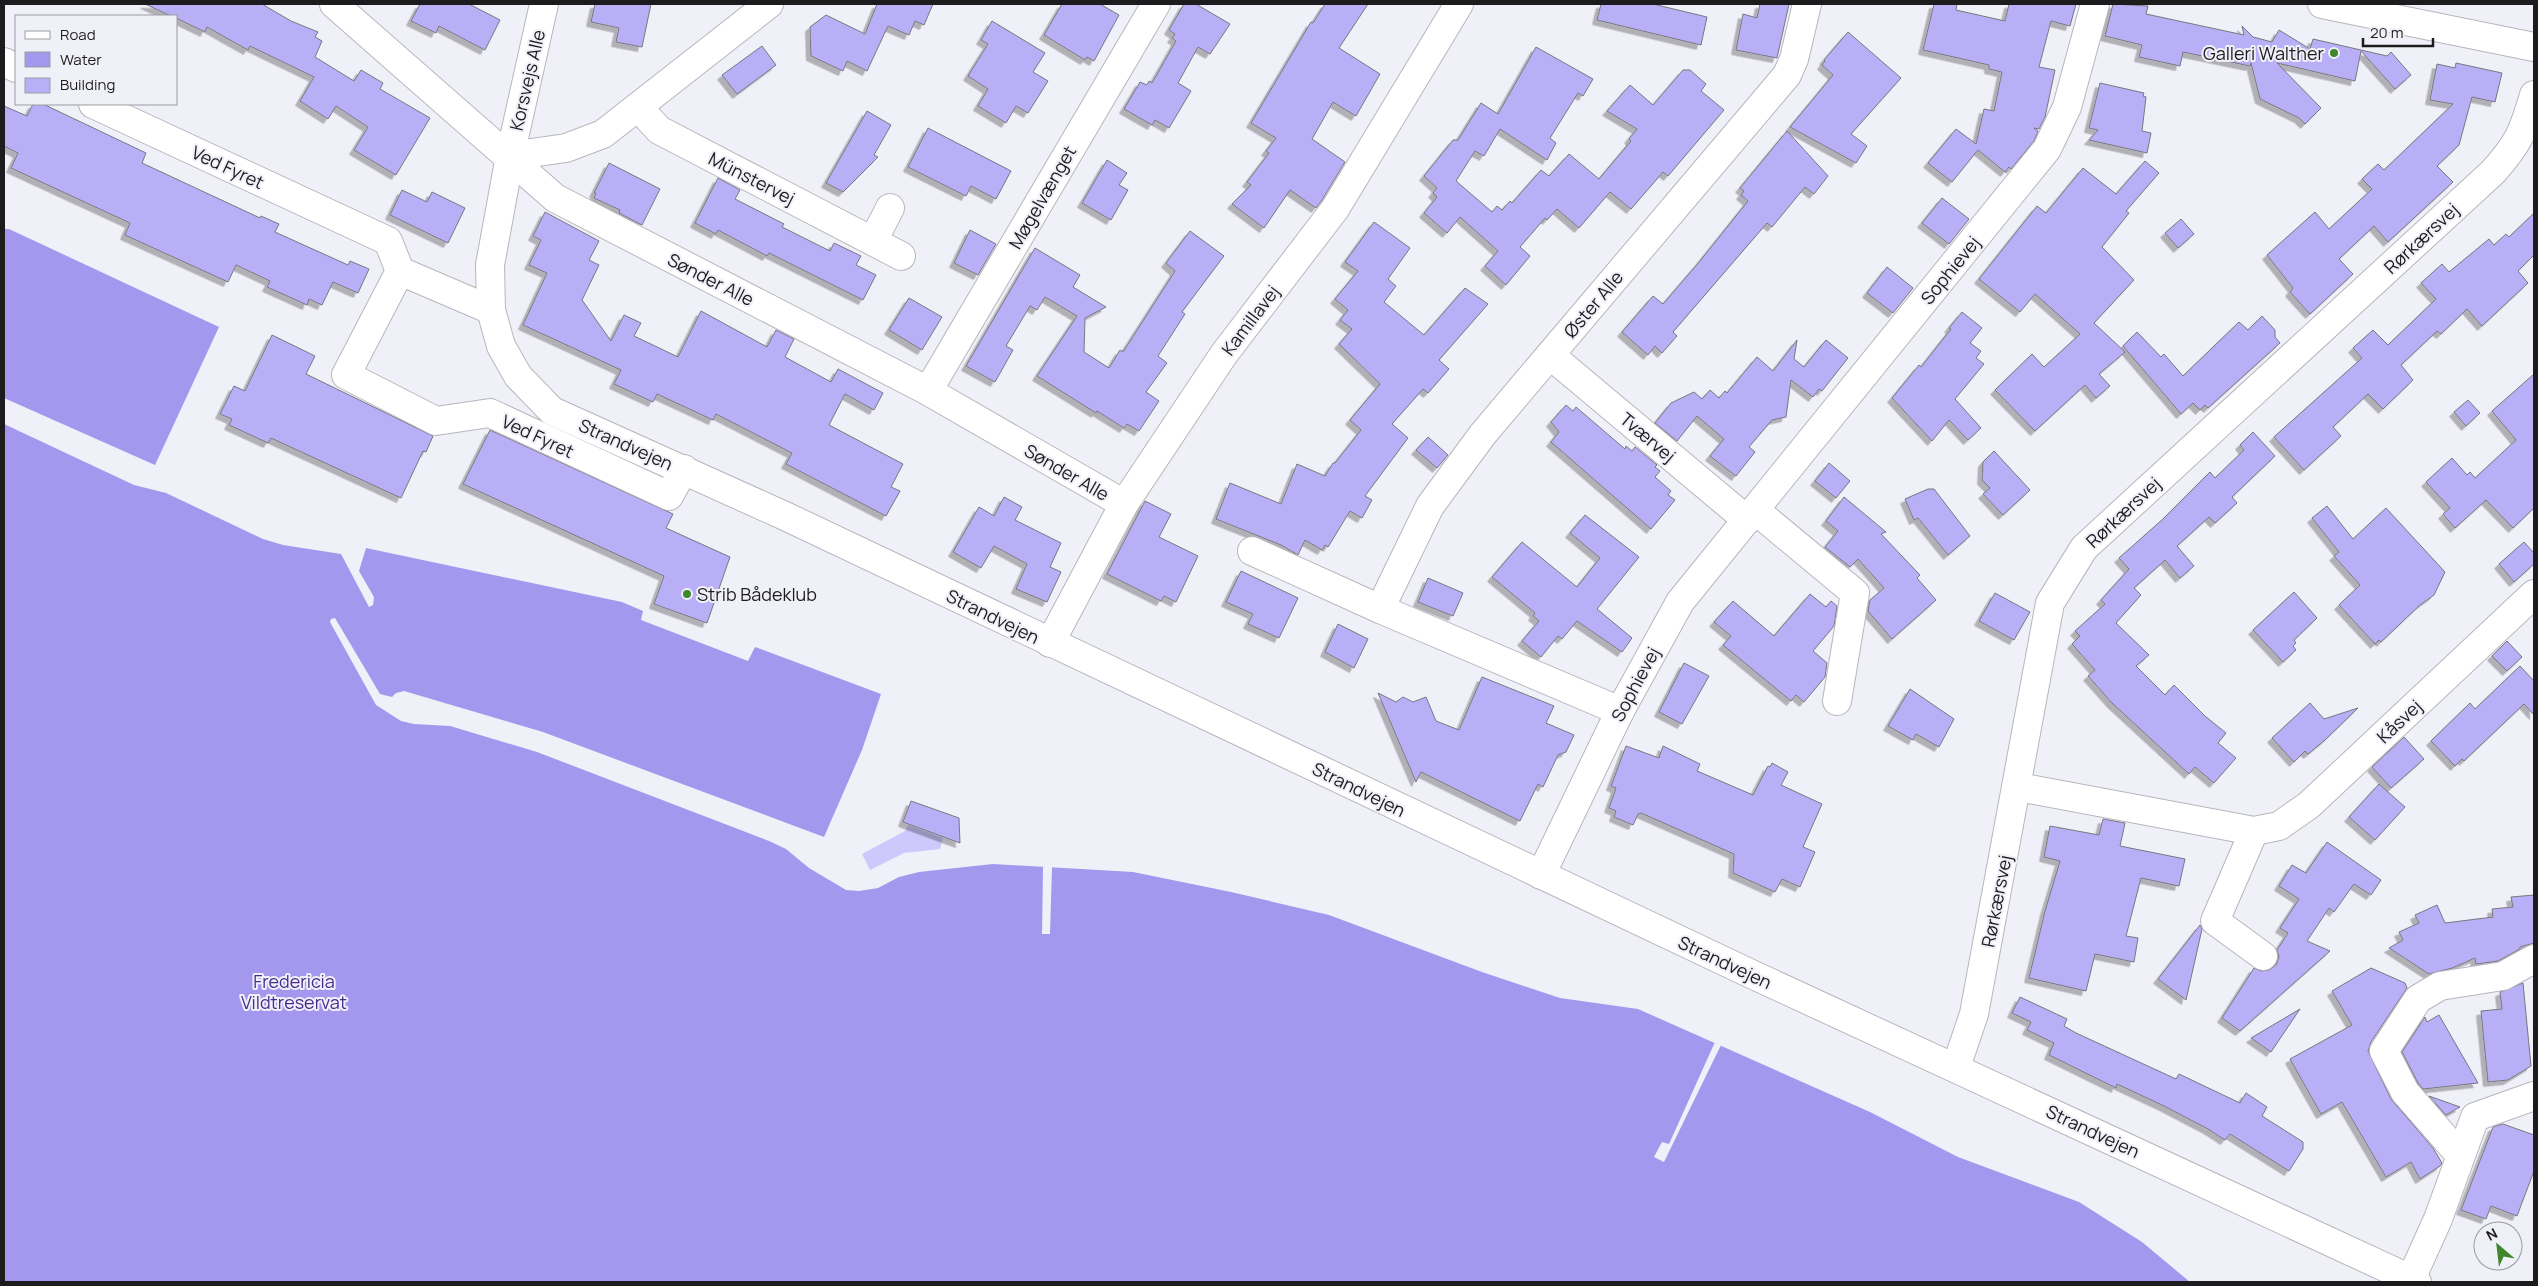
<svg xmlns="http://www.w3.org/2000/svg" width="2538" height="1286" viewBox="0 0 2538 1286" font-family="Manrope,sans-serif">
<defs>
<filter id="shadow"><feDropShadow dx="-4.5" dy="4.5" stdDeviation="0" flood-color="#0004"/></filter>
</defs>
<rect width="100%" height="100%" fill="#f0f0f8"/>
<polygon fill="#cec8fd" points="908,825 943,838 940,849 904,853 870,870 862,854 905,831"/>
<g fill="#a497ee">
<polygon points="4,229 9,229 219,327 155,465 4,398"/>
<polygon points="4,424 134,485 166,493 263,539 283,545 341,554 369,607 373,605 374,597 359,571 366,548 622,602 643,611 641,620 748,661 755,647 881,694 862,750 824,837 543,732 404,691 396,693 392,697 380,694 335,618 331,619 330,622 376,705 401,721 414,724 450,726 537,752 769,841 786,849 809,868 846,890 859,891 878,888 899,877 919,872 993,864 1133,872 1231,892 1329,915 1482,972 1560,998 1638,1009 1870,1112 1958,1157 2079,1202 2142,1242 2190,1282 4,1282"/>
</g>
<g fill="#f0f0f8">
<polygon points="1043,867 1052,867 1050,934 1042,934"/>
<polygon points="1715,1042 1721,1045 1664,1162 1654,1157 1662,1142 1669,1144"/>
</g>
<g fill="#b8aff6" stroke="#78777f" filter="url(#shadow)">
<polygon points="145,4 262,4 291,21 318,32 315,37 322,41 315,57 354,81 361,70 383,83 380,89 430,118 396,175 354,150 368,127 336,106 328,119 300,101 314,77 250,46 248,50 207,27 205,32 176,18 176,16 171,16"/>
<polygon points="420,4 469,4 500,20 485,50 439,26 436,33 411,21"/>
<polygon points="595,4 651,4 642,47 616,42 619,28 591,22"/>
<polygon points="877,4 933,4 924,25 915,21 909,35 888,26 867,71 847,61 843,71 811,56 810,27 826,15 865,34"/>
<polygon points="1062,4 1100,4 1119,15 1094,61 1087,57 1085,60 1044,35"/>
<polygon points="1184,4 1196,4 1230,24 1210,54 1198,47 1178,83 1191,91 1169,128 1155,120 1152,125 1124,109 1140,82 1147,85 1149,81 1152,83 1176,41 1172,38 1175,34 1169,30"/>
<polygon points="1325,4 1368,4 1339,48 1380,74 1356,116 1333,102 1312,139 1345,162 1322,200 1316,208 1290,190 1264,228 1232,204 1251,185 1247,182 1269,153 1266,151 1276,138 1251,123 1311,22 1313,23"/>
<polygon points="1601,4 1653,4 1707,17 1701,45 1597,20"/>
<polygon points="1760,4 1789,4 1777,58 1736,50 1743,14 1757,18"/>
<polygon points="1934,4 1957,4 1956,10 2005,21 2009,4 2076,4 2070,26 2051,21 2039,67 2055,70 2045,117 2039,129 2034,128 2038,131 2034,141 2011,169 2009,167 2005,172 1978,150 1952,182 1928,163 1956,129 1976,144 1984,109 1994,111 2002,72 1989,69 1989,65 1923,50"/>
<polygon points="2113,4 2148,6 2146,14 2244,35 2242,26 2253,37 2272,42 2279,30 2310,49 2313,39 2387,56 2391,52 2411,75 2395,89 2361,51 2355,81 2277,63 2321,108 2305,124 2299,118 2260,99 2251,63 2250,66 2183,52 2180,66 2139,57 2142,45 2105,36"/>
<polygon points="992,21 1045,53 1033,72 1048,81 1028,113 1016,106 1006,123 978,106 988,89 968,76 988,44 981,40"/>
<polygon points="1848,32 1901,78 1851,134 1867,146 1856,163 1790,127 1833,75 1822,65 1825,61 1824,60"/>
<polygon points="762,46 776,65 737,94 722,75"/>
<polygon points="1536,47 1593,79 1583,96 1578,93 1550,138 1556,143 1547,160 1500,129 1484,156 1475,151 1456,181 1492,212 1497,206 1502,210 1510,201 1512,203 1541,170 1549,176 1569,154 1599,179 1631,141 1629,139 1637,129 1607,111 1630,85 1653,105 1683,70 1690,70 1706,84 1701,91 1724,110 1668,176 1663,172 1631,209 1610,192 1579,228 1557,209 1547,220 1545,218 1520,247 1530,256 1506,285 1485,266 1498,251 1460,217 1447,233 1424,213 1437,197 1433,193 1437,188 1424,176 1453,140 1458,140 1481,103 1498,114"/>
<polygon points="2456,63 2502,73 2495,102 2472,97 2459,145 2437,166 2453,182 2388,242 2374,226 2339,259 2353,274 2310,314 2290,292 2293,288 2267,255 2315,212 2329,229 2372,189 2362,179 2378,164 2384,170 2453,104 2430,100 2437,64 2455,68"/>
<polygon points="2100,83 2144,93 2143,96 2146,97 2142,131 2151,133 2147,153 2089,140 2098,130 2089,128"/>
<polygon points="33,104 43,104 146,153 142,163 260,218 261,216 279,224 275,232 348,265 350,261 369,269 358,293 333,282 322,305 309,299 307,305 267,287 270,281 236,265 228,282 125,235 130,223 11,168 18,153 4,146 4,106 27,116"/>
<polygon points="867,111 891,125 874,155 878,157 843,192 826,183"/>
<polygon points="928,128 1011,171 996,199 971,186 966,196 908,167"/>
<polygon points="1787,131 1828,176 1814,194 1805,187 1772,227 1767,223 1673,332 1677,336 1662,353 1655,346 1648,355 1622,332 1653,296 1663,304 1700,261 1748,201 1741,195 1744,191 1740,188"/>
<polygon points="1107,160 1127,173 1119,185 1128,190 1111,220 1082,203"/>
<polygon points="2145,161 2159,173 2126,211 2129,213 2102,247 2134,280 2094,323 2125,352 2099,374 2110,386 2096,398 2085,385 2035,431 1995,390 2032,354 2044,367 2080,334 2035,294 2020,312 1979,279 2037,206 2046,213 2083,168 2116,194"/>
<polygon points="609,163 660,189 642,225 619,213 620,210 594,198 596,193 594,193"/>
<polygon points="718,178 740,190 735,199 784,224 782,227 830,251 834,243 861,256 856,265 876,275 863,300 769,253 767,256 718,230 716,234 695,223"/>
<polygon points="402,190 427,202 432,192 465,208 448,243 390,215"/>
<polygon points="1942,198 1969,219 1949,244 1922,223"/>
<polygon points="545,212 599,241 589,260 599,265 582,300 611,341 624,315 641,323 634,336 678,357 701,311 767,347 776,330 794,339 785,357 831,382 838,369 883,393 874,410 845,394 829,425 903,464 891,487 900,491 886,516 786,464 792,453 716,414 713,420 657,394 653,402 614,384 621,370 523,325 547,273 529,265 541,240 533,236"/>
<polygon points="2534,213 2534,255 2518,271 2528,283 2482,326 2467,309 2441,334 2437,331 2401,365 2413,380 2383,409 2368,394 2333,427 2341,436 2304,470 2274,437 2362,358 2353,348 2373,330 2388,345 2436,299 2421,283 2442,264 2449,272 2489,239 2494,245 2506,234 2509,237"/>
<polygon points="2181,219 2194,234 2178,248 2165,233"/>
<polygon points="1374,222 1410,248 1388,279 1396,286 1384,302 1424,335 1465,288 1488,304 1439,360 1449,369 1428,393 1423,389 1392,424 1408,438 1365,496 1372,500 1362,518 1350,511 1328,547 1325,545 1322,550 1305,540 1298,555 1281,545 1216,519 1230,483 1281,504 1297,464 1325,476 1333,463 1335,463 1361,430 1350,420 1380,384 1339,344 1352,329 1340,320 1348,310 1335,299 1358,271 1345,262"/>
<polygon points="970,230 996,244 978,275 954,263"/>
<polygon points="1190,231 1224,256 1182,312 1185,314 1158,356 1167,363 1146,392 1159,401 1139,431 1127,424 1124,428 1097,411 1096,413 1037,376 1077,316 1045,297 1037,310 1030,306 1006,346 1013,350 995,382 966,366 1035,248 1080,275 1073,287 1106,307 1085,318 1084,352 1109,368 1120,350 1123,352 1175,271 1166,263"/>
<polygon points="1887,267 1913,288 1893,313 1867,293"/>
<polygon points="909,298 942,317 922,350 889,330"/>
<polygon points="1962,312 1982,328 1970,343 1981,351 1976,358 1984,364 1955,399 1981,428 1968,440 1949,420 1932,441 1892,398 1919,365 1921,367 1951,329 1949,328"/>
<polygon points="2262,316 2275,330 2275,337 2280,343 2208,408 2205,405 2200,410 2193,403 2181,414 2123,346 2137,332 2161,357 2164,354 2183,376 2239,322 2248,330"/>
<polygon points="272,335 315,356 306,374 433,436 426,452 423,451 401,498 271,438 268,443 229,425 232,419 220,414 234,386 245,391"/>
<polygon points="1797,340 1794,359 1804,367 1826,340 1848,358 1822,391 1819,389 1813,397 1791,380 1786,417 1772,420 1749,447 1755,452 1736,476 1710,456 1724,439 1697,416 1677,441 1655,423 1671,403 1694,392 1702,399 1710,390 1719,398 1725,391 1727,393 1757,357 1773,371"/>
<polygon points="2534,374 2534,508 2513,528 2486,500 2455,528 2443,514 2450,508 2426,482 2452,458 2467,475 2470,472 2475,478 2516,440 2492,411"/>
<polygon points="2468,400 2480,413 2466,426 2454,412"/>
<polygon points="1566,405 1573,411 1576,407 1625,449 1626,446 1632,451 1635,447 1657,465 1655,467 1660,471 1655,477 1671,491 1668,495 1675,500 1651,529 1551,442 1559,432 1551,422"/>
<polygon points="490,430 673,514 666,528 730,557 707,623 654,604 664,576 463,484"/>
<polygon points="2253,432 2275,456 2232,497 2237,503 2215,523 2209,517 2177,546 2194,566 2180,578 2165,560 2134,588 2141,595 2116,623 2149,655 2136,666 2165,695 2174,685 2205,716 2226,733 2218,743 2236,758 2214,783 2195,767 2189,774 2112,703 2088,676 2095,670 2072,644 2080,636 2075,631 2105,604 2101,600 2129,569 2119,558 2163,519 2210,472 2215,478 2244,450 2240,445"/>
<polygon points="1428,437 1448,455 1437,468 1416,450"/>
<polygon points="1994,451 2030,490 2003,515 1983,494 1990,488 1982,480 1983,462"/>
<polygon points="1829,463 1850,481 1836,498 1815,481"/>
<polygon points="1928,489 1934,489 1970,536 1948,555 1918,518 1914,520 1905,499"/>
<polygon points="1004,497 1022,507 1015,520 1061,543 1050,567 1061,572 1047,602 1016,589 1027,564 994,546 981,568 953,552 979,507 994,516"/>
<polygon points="1844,497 1886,532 1881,534 1920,575 1917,578 1936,600 1892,639 1868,611 1870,600 1884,588 1858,559 1850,567 1825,547 1838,531 1826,521"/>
<polygon points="1145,501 1171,514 1159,537 1198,556 1176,602 1164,596 1161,601 1107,574"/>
<polygon points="2327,506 2353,539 2386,508 2445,572 2434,595 2420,605 2381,642 2379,640 2375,644 2339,605 2360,585 2334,556 2339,552 2312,518"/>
<polygon points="1585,515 1639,557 1597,609 1632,638 1622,652 1577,621 1562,639 1558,636 1541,657 1522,641 1539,621 1533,616 1535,613 1492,577 1522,542 1577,587 1600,558 1570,533"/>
<polygon points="2524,542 2534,553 2534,564 2514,582 2499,564"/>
<polygon points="1241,571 1298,598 1279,638 1248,624 1253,614 1226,602"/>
<polygon points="1428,578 1463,593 1453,616 1418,602"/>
<polygon points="2294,592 2317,618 2294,640 2296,643 2293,646 2296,650 2283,662 2253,630"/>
<polygon points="1995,593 2030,612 2014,640 1979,621"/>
<polygon points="1810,594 1826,607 1831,601 1837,606 1834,626 1813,651 1827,663 1825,677 1804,702 1796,695 1791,701 1723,645 1731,636 1714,622 1733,601 1774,636"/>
<polygon points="1338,624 1368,639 1354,668 1325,652"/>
<polygon points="2507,641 2522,657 2507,671 2492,656"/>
<polygon points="1684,663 1709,676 1682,724 1659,712"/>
<polygon points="2520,666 2534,681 2534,715 2524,704 2464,761 2462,759 2455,766 2431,741 2470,703 2475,709"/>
<polygon points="1482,677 1554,706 1546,723 1574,735 1566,752 1558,755 1543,787 1538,784 1520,821 1421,772 1416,782 1378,693 1396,702 1403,697 1413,702 1426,697 1436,721 1459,730"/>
<polygon points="1910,689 1954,719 1939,747 1916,734 1913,740 1888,726"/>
<polygon points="2310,703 2324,719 2358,708 2325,740 2308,754 2305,751 2294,762 2272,738"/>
<polygon points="2404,737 2424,759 2391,788 2372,767"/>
<polygon points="1626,746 1659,758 1663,746 1700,764 1697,771 1753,795 1768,766 1770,767 1772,763 1788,772 1781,785 1822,804 1803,847 1815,852 1800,887 1782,879 1775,892 1733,873 1734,854 1641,813 1638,814 1633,825 1614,817 1616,811 1609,808 1616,788 1611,786"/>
<polygon points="2379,784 2405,807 2375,840 2349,817"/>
<polygon points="911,801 959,818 960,843 903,822"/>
<polygon points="2103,819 2125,823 2120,846 2185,859 2179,886 2141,878 2126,936 2138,938 2134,962 2095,954 2086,991 2029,978 2045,911 2060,861 2044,857 2050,826 2099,835"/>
<polygon points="2327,842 2381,880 2371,895 2354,884 2334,912 2329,908 2307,941 2330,951 2240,1031 2222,1018 2254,968 2261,971 2269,970 2276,965 2279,957 2277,950 2288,933 2280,928 2299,899 2279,886 2292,865 2306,873"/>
<polygon points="2534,895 2534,943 2520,947 2520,949 2498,961 2476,964 2475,958 2452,968 2429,974 2389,948 2403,940 2399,932 2419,923 2415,915 2437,905 2445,923 2493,917 2492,909 2513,907 2511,897"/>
<polygon points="2200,925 2202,929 2186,1000 2158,979"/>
<polygon points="2371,968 2405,983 2407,988 2371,1042 2368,1051 2391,1099 2433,1148 2442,1163 2440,1166 2420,1179 2411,1162 2386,1177 2342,1102 2321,1114 2290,1059 2352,1025 2332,991"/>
<polygon points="2523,983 2531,1066 2508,1080 2488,1082 2481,1011 2502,1009 2500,992"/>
<polygon points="2020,997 2067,1019 2064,1026 2076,1033 2176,1079 2179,1074 2240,1103 2246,1093 2267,1107 2262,1116 2303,1142 2303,1149 2289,1171 2230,1134 2225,1140 2208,1129 2164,1106 2117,1084 2116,1088 2049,1055 2054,1043 2027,1030 2031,1022 2012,1013"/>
<polygon points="2300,1009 2271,1052 2251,1038"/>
<polygon points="2439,1015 2478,1083 2423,1089 2418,1083 2402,1052 2425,1017 2427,1022"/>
<polygon points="2429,1096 2460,1107 2446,1115"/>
<polygon points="2503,1124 2534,1135 2534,1171 2517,1216 2491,1206 2486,1219 2461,1210 2493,1127"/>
</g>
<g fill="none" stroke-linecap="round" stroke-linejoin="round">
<g stroke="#b7b6be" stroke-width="30">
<g id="minor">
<polyline points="334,4 555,198 928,391 1124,504"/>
<polyline points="544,4 510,156 490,265 491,310 501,346 518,376 552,411 785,516 1747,972 2417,1282"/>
<polyline points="2322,4 2534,47"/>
<polyline points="4,62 16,68"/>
<polyline points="93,104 388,241 400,271 346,375 436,421 490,413 669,496 684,469"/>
<polyline points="638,107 659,130 901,256"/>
<polyline points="510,156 566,148 603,134 769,4"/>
<polyline points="873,241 890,208"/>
<polyline points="400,271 491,310"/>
<polyline points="1550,355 1747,520"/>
<polyline points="928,391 1156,4"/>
<polyline points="1755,510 1855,593 1837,701"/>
<polyline points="1252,551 1380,609 1620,711"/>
<polyline points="1380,609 1430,506 1483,434 1787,75 1794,59 1807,4"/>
<polyline points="1050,643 1124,504 1224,354 1335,209 1459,4"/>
<polyline points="2018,787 2254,831 2279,826 2309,805 2534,594"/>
<polyline points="2254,831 2215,921 2263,956"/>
<polyline points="1541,875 1620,711 1680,602 2047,149 2067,107 2095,4"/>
<path d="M1956,1067L1974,1014L2050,603L2084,548L2493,172C2519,143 2523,132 2534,95"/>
<polyline points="2459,1154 2405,1092 2384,1051 2418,999 2440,986 2503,976 2534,959"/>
<polyline points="2411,1279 2438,1219 2475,1117 2534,1096"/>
</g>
</g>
<use href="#minor" stroke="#fff" stroke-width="28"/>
</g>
<g fill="#3f862c" stroke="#f0f0f8" stroke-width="2">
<circle cx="2334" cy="53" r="5"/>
<circle cx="687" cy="594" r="5"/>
</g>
<g text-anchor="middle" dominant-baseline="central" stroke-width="4" stroke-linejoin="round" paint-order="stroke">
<g font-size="18" fill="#1c1c1f" stroke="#f0f0f8" text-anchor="end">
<text x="2324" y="53">Galleri Walther</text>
<text x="697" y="594" text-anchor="start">Strib Bådeklub</text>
</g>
<g font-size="18" fill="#1c1c1f" stroke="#f0f0f8">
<text transform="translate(527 80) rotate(-77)">Korsvejs Alle</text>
<text transform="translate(228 167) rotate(25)">Ved Fyret</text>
<text transform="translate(752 178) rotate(27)">Münstervej</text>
<text transform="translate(1042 197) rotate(-60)">Møgelvænget</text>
<text transform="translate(2421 238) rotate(-43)">Rørkærsvej</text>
<text transform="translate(1950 270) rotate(-51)">Sophievej</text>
<text transform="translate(711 279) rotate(27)">Sønder Alle</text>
<text transform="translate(1593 304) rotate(-50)">Øster Alle</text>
<text transform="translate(1250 320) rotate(-53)">Kamillavej</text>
<text transform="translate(538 436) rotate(25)">Ved Fyret</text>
<text transform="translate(1648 437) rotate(40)">Tværvej</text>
<text transform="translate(626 444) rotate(24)">Strandvejen</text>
<text transform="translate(1067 472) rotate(30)">Sønder Alle</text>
<text transform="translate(2123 512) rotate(-43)">Rørkærsvej</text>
<text transform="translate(993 616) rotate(26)">Strandvejen</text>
<text transform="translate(1635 684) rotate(-62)">Sophievej</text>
<text transform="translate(2399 721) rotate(-43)">Kåsvej</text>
<text transform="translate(1359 789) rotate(26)">Strandvejen</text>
<text transform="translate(1996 901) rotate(-79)">Rørkærsvej</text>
<text transform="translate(1725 962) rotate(25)">Strandvejen</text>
<text transform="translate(2093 1131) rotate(25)">Strandvejen</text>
</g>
<g font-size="18" fill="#472c8f" stroke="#f0f0f8">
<text x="294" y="981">Fredericia<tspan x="294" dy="21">Vildtreservat</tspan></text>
</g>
</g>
<rect width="2538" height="1286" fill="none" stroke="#1c1c1f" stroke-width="10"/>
<rect x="15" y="15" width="162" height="90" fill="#f0f0f8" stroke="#9b9ba1"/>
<rect x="25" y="31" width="25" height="8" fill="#ffffff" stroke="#9b9ba1"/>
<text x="60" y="40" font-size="15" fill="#1c1c1f">Road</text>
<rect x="25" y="52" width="25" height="15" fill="#a497ee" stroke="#9b9ba1"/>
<text x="60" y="65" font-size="15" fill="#1c1c1f">Water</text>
<rect x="25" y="78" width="25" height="15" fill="#b8aff6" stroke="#9b9ba1"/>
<text x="60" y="90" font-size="15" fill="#1c1c1f">Building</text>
<g transform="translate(2498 1246) rotate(332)"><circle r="24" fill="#f0f0f8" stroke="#9b9ba1"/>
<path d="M0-4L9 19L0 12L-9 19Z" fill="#3f862c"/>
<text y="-8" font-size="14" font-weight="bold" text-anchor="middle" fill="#1c1c1f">N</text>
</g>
<path d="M2363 38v8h70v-8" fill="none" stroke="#1c1c1f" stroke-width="2.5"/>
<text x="2370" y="38" font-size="15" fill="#1c1c1f" stroke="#f0f0f8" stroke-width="4" paint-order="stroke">20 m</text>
</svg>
